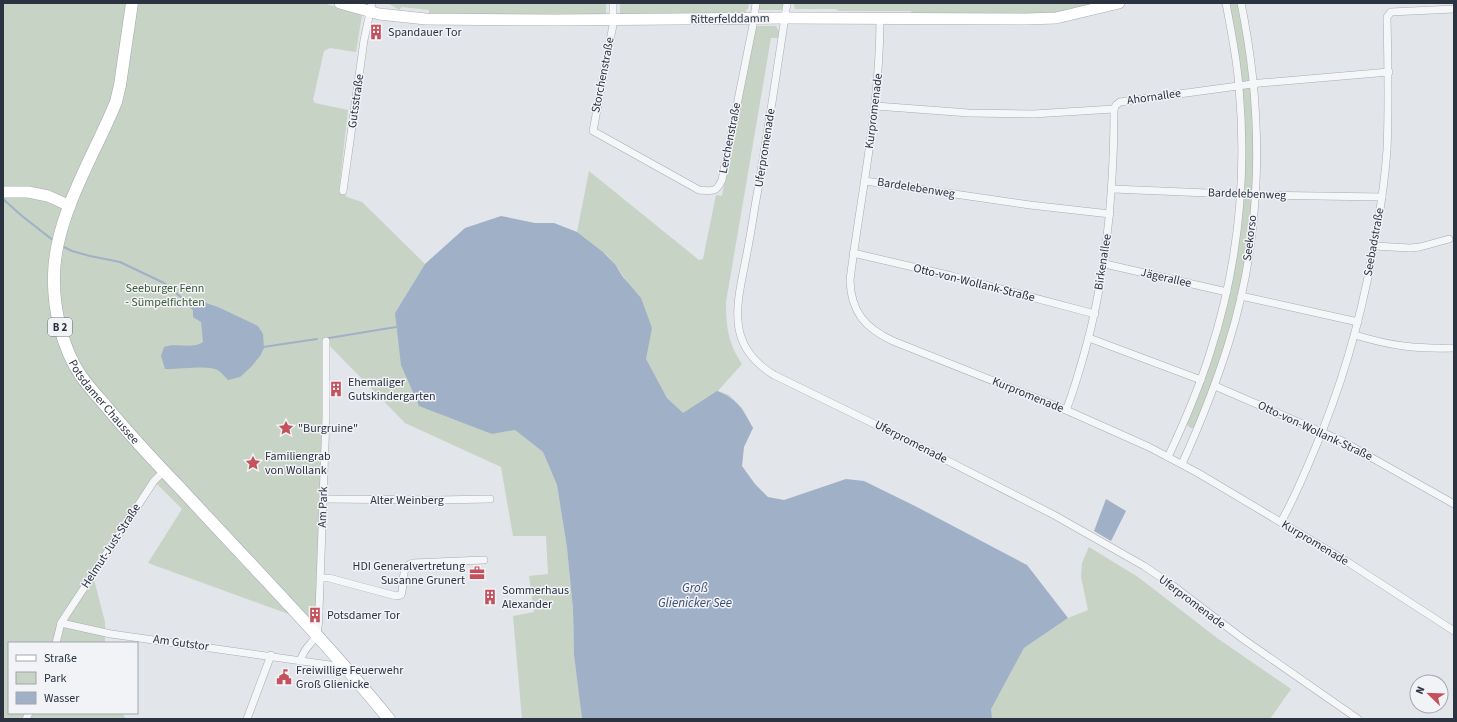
<svg xmlns="http://www.w3.org/2000/svg" width="1457" height="722" viewBox="0 0 1457 722" font-family="'Source Sans 3',sans-serif">
<rect width="100%" height="100%" fill="#e2e5e9"/>
<g fill="#c7d3c4">
<polygon points="3,3 323,3 362,15 356,52 330,48 324,51 313,100 315,103 348,110 339,190 347,197 362,202 425,264 395,313 491,434 515,430 543,452 557,485 567,548 573,610 574,655 582,719 522,719 513,616 534,612 529,576 548,574 546,536 513,536 501,467 405,423 326,342 323,611 320,611 319,625 148,563 182,509 154,481 92,572 105,622 105,643 9,643 9,713 122,713 126,719 3,719"/>
<polygon points="388,3 606,3 606,16 447,16 429,13 429,10 402,7 399,10"/>
<polygon points="620,3 749,3 748,8 743,15 620,16"/>
<polygon points="758,3 784,3 782,10 759,10"/>
<polygon points="793,3 1107,3 1052,14 913,16 911,11 839,11 835,9 795,9"/>
<polygon points="1228,3 1238,3 1243,30 1250,81 1241,82"/>
<path d="M755,26H776L779,31V38H771L726,302C726,327 728,343 742,364L718,391L729,395L742,408L753,428L699,430L667,398L645,359L652,328C641,308 628,281 615,264C605,251 590,242 577,232L589,171L699,260L703,259L716,195L722,196Z"/>
<polygon points="1250,87 1252,89 1254,161 1252,192 1245,192 1244,191 1242,88"/>
<path d="M1245,197L1252,199C1247,250 1240,302 1224,351C1215,377 1204,402 1194,428H1191L1188,426L1187,424L1210,362L1243,198Z"/>
<polygon points="1089,547 1138,577 1217,638 1291,689 1270,719 992,719 990,709 1024,648 1068,618 1088,610 1081,577 1082,563"/>
</g>
<g fill="#a0b0c6">
<path d="M501,216L535,223H554L577,232L602,251L615,264L623,277L641,298L652,328L646,359L667,398L683,413L717,391C738,399 743,410 753,428L744,447L742,466L755,484L768,497L784,500L846,479L864,481L915,506L1027,565L1068,618L1024,648L991,709L992,719H582L574,655L573,610L567,548L557,485L543,452L515,430L492,434L419,406L401,365L395,313L425,264L465,228Z"/>
<path d="M203,302L218,307L258,326L263,334L264,348L260,356L251,367L240,377L228,380C225,377 222,373 219,371C210,364 178,370 165,369L161,356L164,347C178,342 191,350 203,342L201,322L193,317V309L195,304Z"/>
<polygon points="1106,499 1126,511 1111,541 1094,531"/>
</g>
<g fill="none" stroke-linecap="round" stroke-linejoin="round">
<g stroke="#a0b0c6" stroke-width="2">
<polyline points="3,199 22,216 54,241"/>
<polyline points="62,246 72,251 90,256 120,262 164,283 182,298 193,309"/>
<polyline points="329,338 396,327"/>
<polyline points="263,347 317,339"/>
</g>
<g stroke="#a7acb3" stroke-width="8">
<g id="street">
<path d="M613,3V25L593,131L699,190C712,191 716,193 722,180L753,25L756,3"/>
<path d="M787,3C777,71 767,139 755,206C752,225 749,244 745,263C741,284 735,307 739,329C743,350 756,364 774,375L901,437L1054,515L1144,566L1172,585L1243,639L1358,719"/>
<path d="M880,19C880,107 861,193 850,280C851,312 865,328 893,341L1066,410L1149,447L1198,473L1346,561L1454,631"/>
<polyline points="876,106 969,113 1033,114 1114,109"/>
<polyline points="865,181 1030,205 1110,214"/>
<polyline points="1113,189 1255,195 1382,197"/>
<polyline points="343,191 364,40 372,3"/>
<polyline points="1374,246 1410,248 1420,247 1449,239"/>
<polyline points="853,253 952,276 1095,314"/>
<polyline points="1105,264 1227,292"/>
<polyline points="1241,296 1358,322"/>
<path d="M1355,335C1391,346 1416,349 1454,348"/>
<polyline points="1089,338 1201,380"/>
<polyline points="1215,386 1342,441 1454,504"/>
<path d="M1066,410C1074,391 1079,371 1085,351C1107,272 1114,191 1114,109L1116,105L1120,102L1260,83L1389,72"/>
<path d="M1168,457C1184,423 1199,388 1210,353C1238,267 1247,176 1239,87C1237,58 1231,31 1226,3"/>
<path d="M1182,464C1200,424 1216,384 1229,342C1263,233 1264,114 1241,3"/>
<polyline points="323,499 438,500 490,499"/>
<path d="M1281,522C1294,499 1304,475 1314,451C1344,381 1364,308 1376,233C1381,206 1385,178 1387,150C1389,105 1388,61 1387,17L1391,12L1454,9"/>
<path d="M321,578H329L396,596L401,595C404,588 402,570 407,566C408,565 411,564 413,563L484,560"/>
<polyline points="319,611 326,417 326,341"/>
<polyline points="61,623 111,634 344,667"/>
<polyline points="56,643 61,623 154,481 164,471"/>
<path d="M301,660C303,648 312,645 316,635C319,628 319,620 319,612"/>
<polyline points="26,719 29,713"/>
<polyline points="247,719 271,655"/>
</g>
</g>
<g stroke="#a7acb3" stroke-width="12">
<g id="secondary">
<polyline points="340,3 379,14 426,19 554,20 785,18 1026,19 1056,18 1119,3"/>
<polyline points="3,192 28,192 48,196 70,206"/>
</g>
</g>
<g stroke="#a2a8b4" stroke-width="13">
<g id="primary">
<path id="s1" d="M132,3L120,85L116,102C94,156 55,216 54,275C53,308 62,348 81,376C88,386 97,396 105,405C129,434 155,462 181,489C251,565 324,639 389,719"/>
</g>
</g>
<use href="#street" stroke="#f5f6f8" stroke-width="7"/>
<use href="#secondary" stroke="#fff" stroke-width="11"/>
<use href="#primary" stroke="#fff" stroke-width="12"/>
</g>
<defs>
<g id="building-bare" transform="scale(1.2)"><path d="M-4-6H4V6H1V3H-1V6H-4ZM-2.5-4.3h1.7v1.8h-1.7ZM.8-4.3h1.7v1.8H.8ZM-2.5-1h1.7V.8h-1.7ZM.8-1h1.7V.8H.8Z" fill="#c4515c" stroke="#f2f3f7" stroke-width="2.5" paint-order="stroke"/></g>
<g id="sight-bare" transform="scale(1.2)"><path d="M0-6L1.8-2.2L6-1.7L2.9 1.2L3.7 5.4L0 3.3L-3.7 5.4L-2.9 1.2L-6-1.7L-1.8-2.2Z" fill="#c4515c" stroke="#f2f3f7" stroke-width="2.5" paint-order="stroke"/></g>
<g id="office-bare" transform="scale(1.2)"><path d="M-6-3h4V-5.5h4V-3h4V5H-6ZM-1-4.5V-3h2v-1.5ZM-6 0V1H6V0Z" fill="#c4515c" stroke="#f2f3f7" stroke-width="2.5" paint-order="stroke"/></g>
<g id="civic-bare" transform="scale(1.2)"><path d="M-.6-6.5H3V-4.5H.6V-3L4-1V1h2V6H-6V1h2V-1L-.6-3ZM-1.2 2.5V6h2.4V2.5Z" fill="#c4515c" stroke="#f2f3f7" stroke-width="2.5" paint-order="stroke"/></g>
</defs>
<g fill-rule="evenodd">
<use href="#building-bare" x="376" y="32"/>
<use href="#building-bare" x="336" y="389"/>
<use href="#sight-bare" x="286" y="428"/>
<use href="#sight-bare" x="253" y="463"/>
<use href="#office-bare" x="477" y="573"/>
<use href="#building-bare" x="490" y="597"/>
<use href="#building-bare" x="315" y="615"/>
<use href="#civic-bare" x="284" y="677"/>
</g>
<g text-anchor="middle" dominant-baseline="central" stroke-width="3" stroke-linejoin="round" paint-order="stroke">
<rect fill="#f2f3f7" stroke="#676c77" stroke-width="1" x="48" y="318" width="24" height="18" rx="3"/>
<g font-size="11" font-weight="bold" fill="#2b3240">
<text x="60" y="327">B 2</text>
</g>
<g font-size="12" fill="#2b3240" stroke="#f2f3f7">
<text transform="translate(730 19) rotate(-1)">Ritterfelddamm</text>
<text transform="translate(603 75) rotate(-79)">Storchenstraße</text>
<text transform="translate(1154 97) rotate(-8)">Ahornallee</text>
<text transform="translate(356 101) rotate(-82)">Gutsstraße</text>
<text transform="translate(874 111) rotate(-83)">Kurpromenade</text>
<text transform="translate(730 138) rotate(-79)">Lerchenstraße</text>
<text transform="translate(765 148) rotate(-81)">Uferpromenade</text>
<text transform="translate(916 188) rotate(9)">Bardelebenweg</text>
<text transform="translate(1247 194) rotate(2)">Bardelebenweg</text>
<text transform="translate(1250 238) rotate(-83)">Seekorso</text>
<text transform="translate(1374 242) rotate(-80)">Seebadstraße</text>
<text transform="translate(1103 262) rotate(-81)">Birkenallee</text>
<text transform="translate(1166 278) rotate(13)">Jägerallee</text>
<text transform="translate(974 283) rotate(14)">Otto-von-Wollank-Straße</text>
<text transform="translate(1028 395) rotate(22)">Kurpromenade</text>
<text stroke="none"><textPath href="#s1" startOffset="426">Potsdamer Chaussee</textPath></text>
<text transform="translate(1315 431) rotate(25)">Otto-von-Wollank-Straße</text>
<text transform="translate(911 442) rotate(27)">Uferpromenade</text>
<text x="407" y="500">Alter Weinberg</text>
<text transform="translate(323 507) rotate(-88)">Am Park</text>
<text transform="translate(1315 543) rotate(31)">Kurpromenade</text>
<text transform="translate(111 546) rotate(-57)">Helmut-Just-Straße</text>
<text transform="translate(1192 602) rotate(37)">Uferpromenade</text>
<text transform="translate(181 643) rotate(8)">Am Gutstor</text>
</g>
<g font-size="12" fill="#2b3240" stroke="#f2f3f7" text-anchor="start">
<text x="388" y="32">Spandauer Tor</text>
<text x="348" y="382">Ehemaliger<tspan x="348" dy="14">Gutskindergarten</tspan></text>
<text x="298" y="428">"Burgruine"</text>
<text x="265" y="456">Familiengrab<tspan x="265" dy="14">von Wollank</tspan></text>
<text x="465" y="566" text-anchor="end">HDI Generalvertretung<tspan x="465" dy="14">Susanne Grunert</tspan></text>
<text x="502" y="590">Sommerhaus<tspan x="502" dy="14">Alexander</tspan></text>
<text x="327" y="615">Potsdamer Tor</text>
<text x="296" y="670">Freiwillige Feuerwehr<tspan x="296" dy="14">Groß Glienicke</tspan></text>
</g>
<g font-size="12" fill="#3e5b3a" stroke="#f2f3f7">
<text x="165" y="288">Seeburger Fenn<tspan x="165" dy="14">- Sümpelfichten</tspan></text>
</g>
<g font-size="13" font-style="italic" fill="#394e71" stroke="#f2f3f7">
<text x="695" y="588">Groß<tspan x="695" dy="15">Glienicker See</tspan></text>
</g>
</g>
<rect width="1457" height="722" fill="none" stroke="#2b3240" stroke-width="8"/>
<rect x="8" y="642" width="130" height="72" fill="#f2f3f7" stroke="#a2a6ae"/>
<rect x="16" y="655" width="20" height="6" fill="#ffffff" stroke="#a2a6ae"/>
<text x="44" y="662" font-size="12" fill="#2b3240">Straße</text>
<rect x="16" y="672" width="20" height="12" fill="#c7d3c4" stroke="#a2a6ae"/>
<text x="44" y="682" font-size="12" fill="#2b3240">Park</text>
<rect x="16" y="692" width="20" height="12" fill="#a0b0c6" stroke="#a2a6ae"/>
<text x="44" y="702" font-size="12" fill="#2b3240">Wasser</text>
<g transform="translate(1429 694) rotate(293)"><circle r="19" fill="#f2f3f7" stroke="#a2a6ae"/>
<path d="M0-3L7 15L0 10L-7 15Z" fill="#c4515c"/>
<text y="-6" font-size="11" font-weight="bold" text-anchor="middle" fill="#2b3240">N</text>
</g>
</svg>
